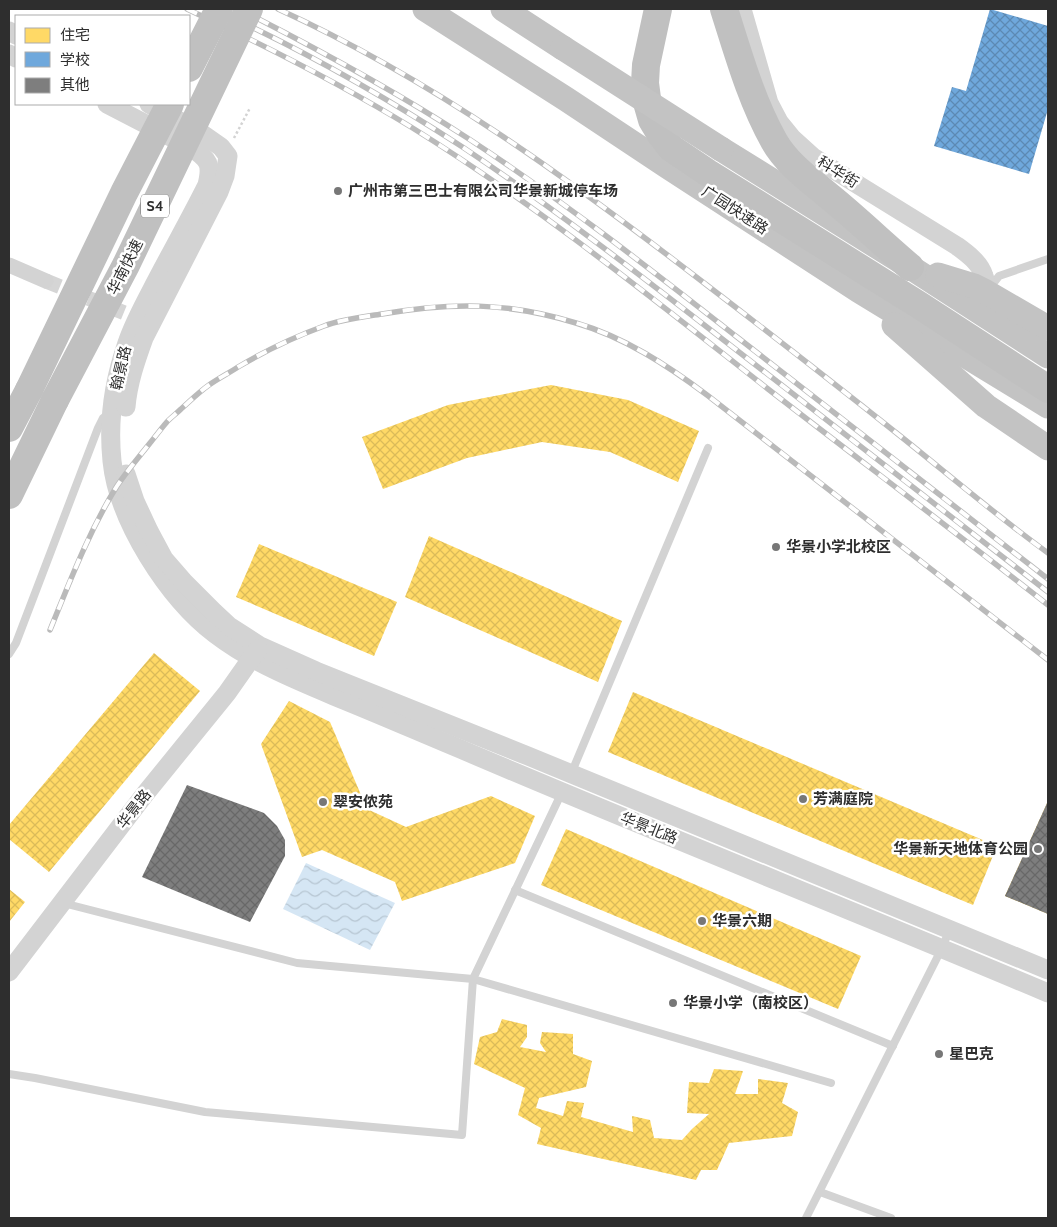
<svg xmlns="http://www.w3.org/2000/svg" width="1057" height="1227" viewBox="0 0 1057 1227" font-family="Cabin,'Noto Sans SC',sans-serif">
<defs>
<pattern id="water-waves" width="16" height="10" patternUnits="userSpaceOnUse" patternTransform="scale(1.25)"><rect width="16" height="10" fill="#d5e6f4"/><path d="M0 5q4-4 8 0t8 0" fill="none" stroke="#b7c6d2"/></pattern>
<pattern id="homes-cross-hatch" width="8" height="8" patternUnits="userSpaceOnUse" patternTransform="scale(1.25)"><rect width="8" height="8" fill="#ffd966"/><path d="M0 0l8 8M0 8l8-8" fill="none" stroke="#dbbb59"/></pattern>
<pattern id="schools-cross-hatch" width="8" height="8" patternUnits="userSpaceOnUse" patternTransform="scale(1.25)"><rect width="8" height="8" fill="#6fa8dc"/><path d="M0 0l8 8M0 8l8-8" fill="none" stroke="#5c89b3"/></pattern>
<pattern id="building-cross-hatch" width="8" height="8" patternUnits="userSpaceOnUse" patternTransform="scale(1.25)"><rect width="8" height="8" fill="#7e7e7e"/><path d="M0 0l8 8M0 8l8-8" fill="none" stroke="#686868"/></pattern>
</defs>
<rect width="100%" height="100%" fill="#fff"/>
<polygon fill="url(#water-waves)" points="306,863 395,903 370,950 283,909"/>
<g fill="url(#homes-cross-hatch)">
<polygon points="551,385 628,400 699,431 678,482 610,452 542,442 467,458 383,489 362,437 448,405"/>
<polygon points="429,536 622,621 598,682 405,597"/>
<polygon points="259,544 397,602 374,656 236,597"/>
<polygon points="154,653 200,691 49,872 9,839 9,825"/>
<polygon points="633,692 997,846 973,905 608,752"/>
<polygon points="289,701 330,722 367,809 406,827 491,796 535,816 515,863 402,901 395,882 322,850 302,857 261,744"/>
<polygon points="1048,801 1048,914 1005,896"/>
<polygon points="566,829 861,956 838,1009 541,885"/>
<polygon points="9,889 25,902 9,922"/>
<polygon points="502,1019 527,1025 527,1037 520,1047 546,1052 540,1043 542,1032 573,1034 573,1054 592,1061 586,1087 539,1098 536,1108 563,1116 567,1101 584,1103 581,1117 633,1132 632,1116 650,1120 654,1138 682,1140 692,1129 709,1114 687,1113 689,1082 709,1083 714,1069 743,1071 735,1094 758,1094 758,1079 788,1083 782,1103 798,1112 792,1136 729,1143 717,1170 701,1170 696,1180 537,1144 541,1128 518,1115 525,1088 474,1064 480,1037 497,1032"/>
</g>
<polygon fill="url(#schools-cross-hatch)" points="990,9 1048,26 1048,109 1029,174 934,146 952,87 966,91"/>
<g fill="url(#building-cross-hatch)">
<polygon points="187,785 264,813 277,826 285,840 285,856 250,922 142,877"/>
<polygon points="1048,801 1048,914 1005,896"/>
</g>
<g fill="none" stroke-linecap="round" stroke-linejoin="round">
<polyline stroke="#d5d5d5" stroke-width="15" stroke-dasharray="15 8" stroke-linecap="butt" points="46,281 137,318"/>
<polyline stroke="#d3d3d3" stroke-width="2.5" stroke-dasharray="2.5 2.5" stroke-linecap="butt" points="234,138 250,108"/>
<g stroke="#d3d3d3" stroke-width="8">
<polyline points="989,289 999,276 1048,259"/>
<polyline points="9,654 16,643 98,428 103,418 108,414"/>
<polyline points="571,774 708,448"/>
<polyline points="562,792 473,979 831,1083"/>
<polyline points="515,890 893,1046"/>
<polyline points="9,1074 35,1078 205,1112 462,1135 473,979 297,963 63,903"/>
<polyline points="820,1192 891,1218"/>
<polyline points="806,1218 942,948 950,929"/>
</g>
<polyline stroke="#d3d3d3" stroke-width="15" points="9,265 46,281"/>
<g stroke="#d3d3d3" stroke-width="19">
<path d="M742,9L769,103L779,122L792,138L813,157L957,246C968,254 980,263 984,276C986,281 986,287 986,292"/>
<polyline points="9,31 16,35"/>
<polyline points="9,54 16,58"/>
<path d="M107,104L192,148C209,160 212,164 207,185C189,221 169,256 151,291C142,308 133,325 127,343C114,380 108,422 112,461C118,521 168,598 215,634C253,663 298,681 341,699C383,716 424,734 465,751C659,834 854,911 1048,993"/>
<path d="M126,407C128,383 136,360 144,338L219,192L225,176L228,156L221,147L201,133L149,104"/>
<polyline points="126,474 135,501 149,531 164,559 184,582 214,612 229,626 260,646 316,671 528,756 1048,970"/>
<polyline points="9,972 145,794 227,693 258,649"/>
</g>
<g stroke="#c3c3c3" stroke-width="25">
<polyline points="425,9 566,99 667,166 858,290 1048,406"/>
<polyline points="503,9 563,48"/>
<polyline points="721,149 910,267 1048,356"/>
<polyline points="938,275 974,286 986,292 1048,328"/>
<polyline points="894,325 986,406 1048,448"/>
</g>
<g stroke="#c0c0c0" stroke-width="28">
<polyline points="658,9 646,65 645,83 648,106 652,120 661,135 671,148 708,173 919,305 1048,389"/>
<path d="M724,9C738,53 751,100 774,141C787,164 810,180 830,197C857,219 883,244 910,267"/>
<polyline points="9,428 29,390"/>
<polyline points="9,495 55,400"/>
</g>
<g stroke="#bababa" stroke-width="5.5">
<g id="rail">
<path d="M187,9C264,45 339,83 411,127C537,205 652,298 768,389C861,461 955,532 1048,605"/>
<path d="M213,9C300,48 384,96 464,148C549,205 631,268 712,331C824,418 936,505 1048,592"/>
<path d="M239,9C318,49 395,91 469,139C562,200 650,269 737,337C841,418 945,499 1048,579"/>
<path d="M278,9C434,80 573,182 708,286C772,335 836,385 899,435C949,475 997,516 1048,553"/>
<path d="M50,630C70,581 89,531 117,486C127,471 139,457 150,443C155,437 160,430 166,423C170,418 176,414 181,409C190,401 199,392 209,385C219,378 229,373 238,367C265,351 294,337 324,326C343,319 363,317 382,314C451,302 508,302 576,323C624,337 667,365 707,395L1048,660"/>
</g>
</g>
<use href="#rail" stroke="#fff" stroke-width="4" stroke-dasharray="11" stroke-linecap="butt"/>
<polyline stroke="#c3c3c3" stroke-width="25" points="563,48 721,149"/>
<g stroke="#c0c0c0" stroke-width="28">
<polyline points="189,68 219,9"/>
<polyline points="29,390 124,193 170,104"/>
<polyline points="55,400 126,265 249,9"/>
</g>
</g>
<g fill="#777" stroke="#fff" stroke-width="2">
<circle cx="338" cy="191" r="5"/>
<circle cx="776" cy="547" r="5"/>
<circle cx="803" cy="799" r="5"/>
<circle cx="323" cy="802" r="5"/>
<circle cx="1038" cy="849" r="5"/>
<circle cx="702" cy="921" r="5"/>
<circle cx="673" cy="1003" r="5"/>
<circle cx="939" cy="1054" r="5"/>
</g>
<g text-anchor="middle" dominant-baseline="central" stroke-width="5" stroke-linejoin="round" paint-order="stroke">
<rect fill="#fff" stroke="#6d6d6d" stroke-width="1" x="141" y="194.5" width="28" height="23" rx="4"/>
<g font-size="14" font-weight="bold" fill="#2e2e2e">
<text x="155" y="206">S4</text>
</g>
<g font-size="15" fill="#2e2e2e" stroke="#fff">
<text transform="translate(838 172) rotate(32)">科华街</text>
<text transform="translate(735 210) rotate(33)">广园快速路</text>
<text transform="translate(125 267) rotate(-63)">华南快速</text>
<text transform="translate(121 368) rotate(-77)">翰景路</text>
<text transform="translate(134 809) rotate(-52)">华景路</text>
<text transform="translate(649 828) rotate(22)">华景北路</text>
</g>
<g font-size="15" font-weight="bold" fill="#2e2e2e" stroke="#fff" text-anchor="start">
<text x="348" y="191">广州市第三巴士有限公司华景新城停车场</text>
<text x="786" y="547">华景小学北校区</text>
<text x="813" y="799">芳满庭院</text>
<text x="333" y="802">翠安侬苑</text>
<text x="1028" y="849" text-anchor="end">华景新天地体育公园</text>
<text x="712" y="921">华景六期</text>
<text x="683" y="1003">华景小学（南校区）</text>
<text x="949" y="1054">星巴克</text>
</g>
</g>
<rect width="1057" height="1227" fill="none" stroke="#2e2e2e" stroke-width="20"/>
<rect x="15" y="15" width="175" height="90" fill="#ffffff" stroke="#ababab"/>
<rect x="25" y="28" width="25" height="15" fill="#ffd966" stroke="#ababab"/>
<text x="60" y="40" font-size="15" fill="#2e2e2e">住宅</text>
<rect x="25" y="52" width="25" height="15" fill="#6fa8dc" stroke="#ababab"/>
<text x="60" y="65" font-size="15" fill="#2e2e2e">学校</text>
<rect x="25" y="78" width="25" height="15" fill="#7e7e7e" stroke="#ababab"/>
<text x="60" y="90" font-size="15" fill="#2e2e2e">其他</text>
</svg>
